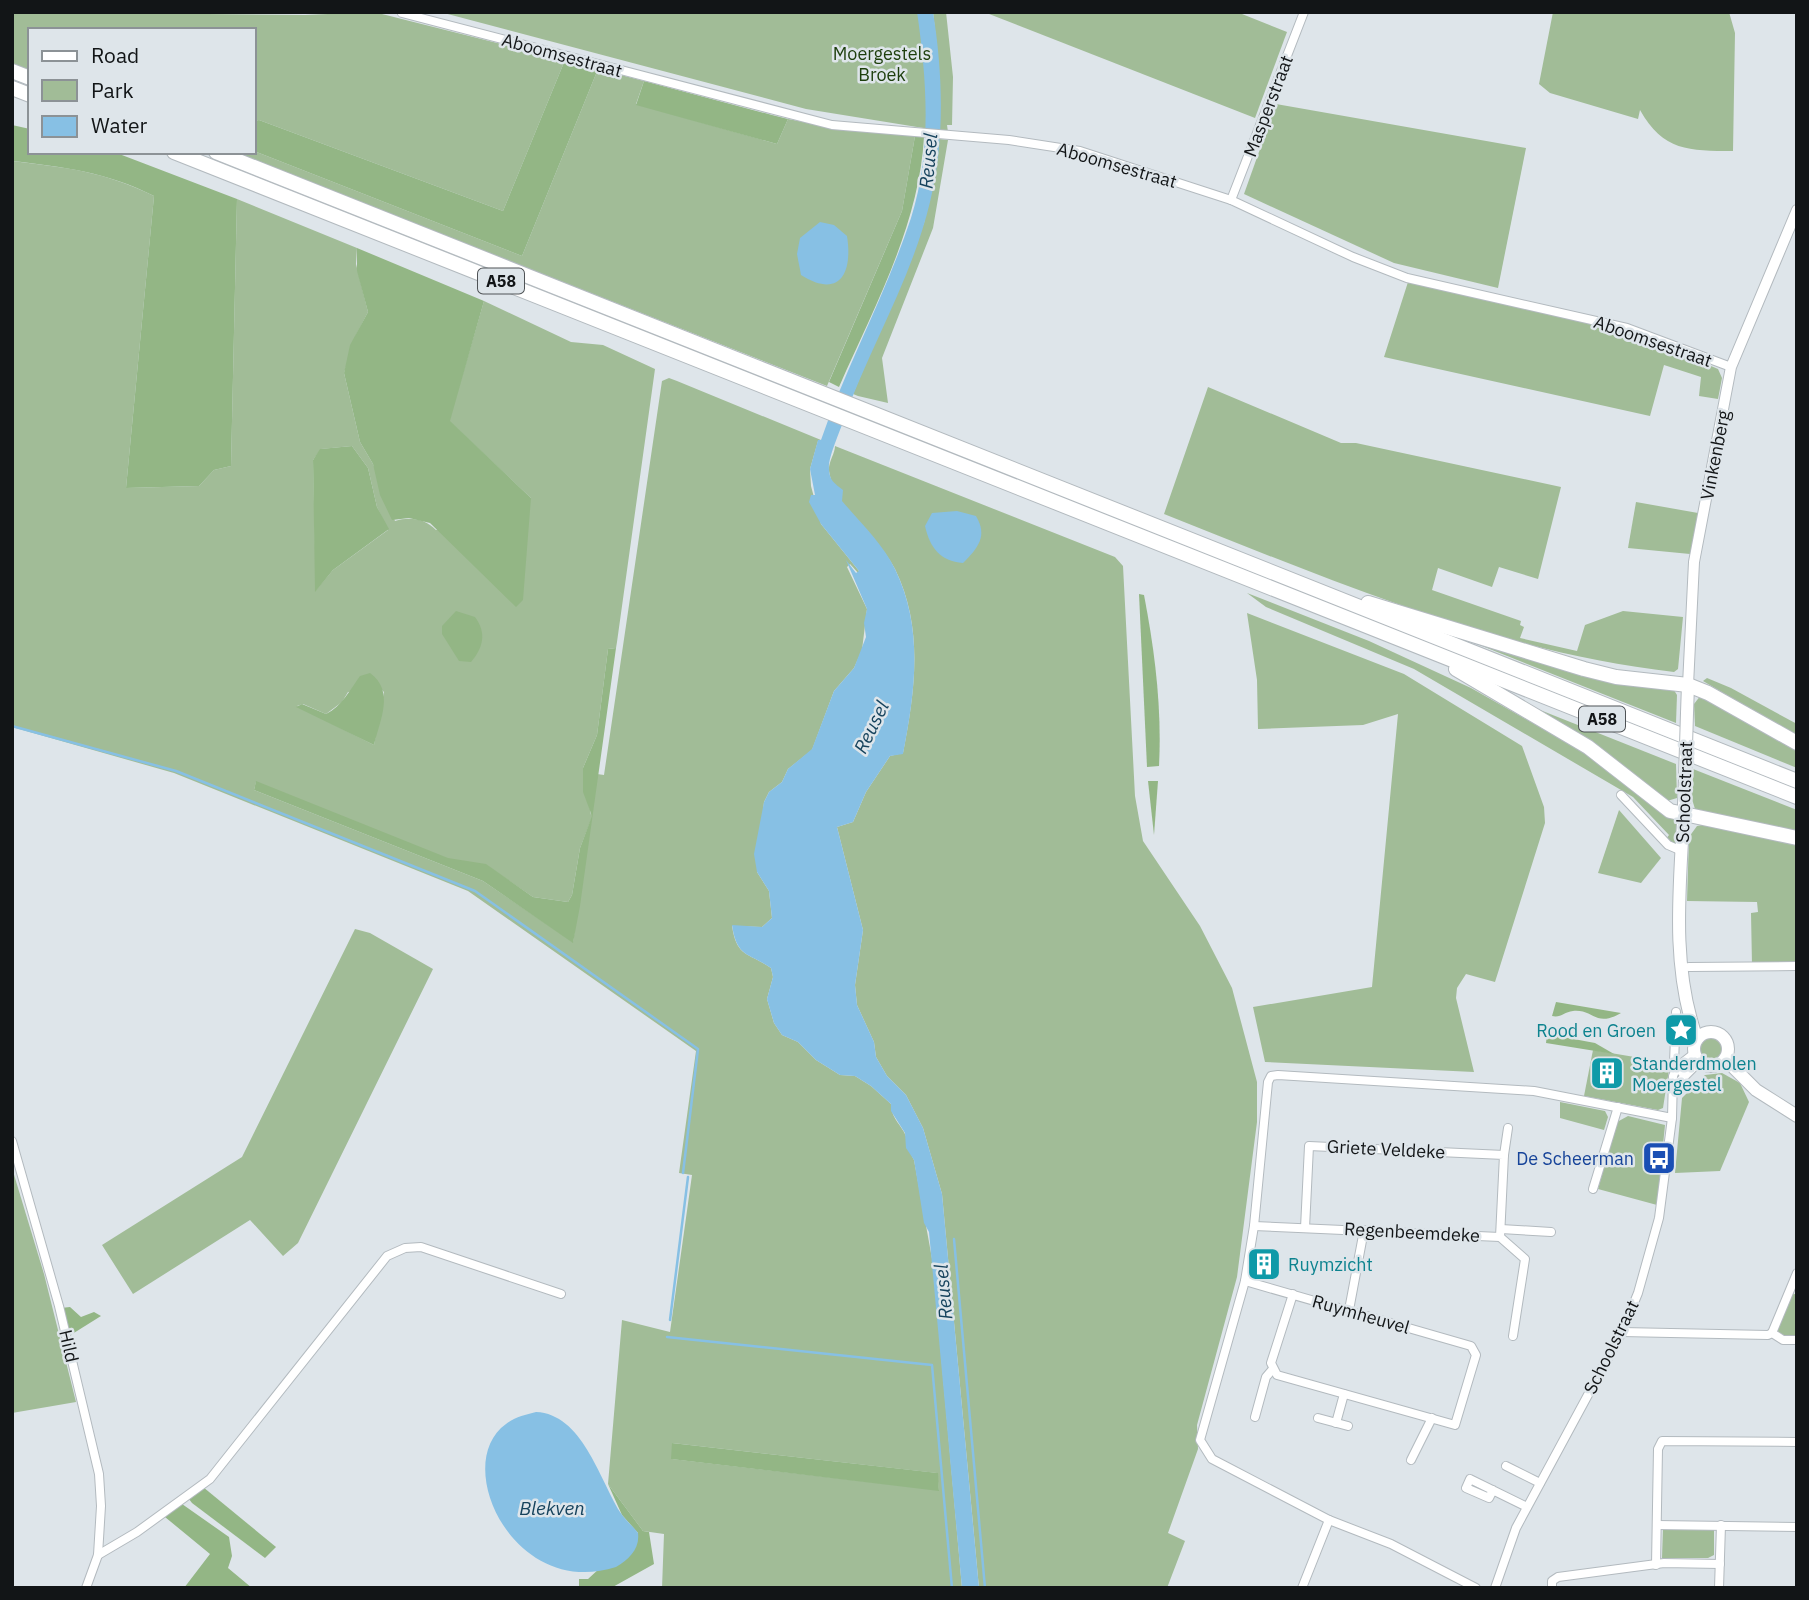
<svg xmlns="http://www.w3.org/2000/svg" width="1809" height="1600" viewBox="0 0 1809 1600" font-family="'IBM Plex Sans',sans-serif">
<rect width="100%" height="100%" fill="#dee5ea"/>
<g fill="#a1bc97" fill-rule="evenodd">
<polygon points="12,12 305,15 374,12 565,60 503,211 259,120 254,121 254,30 30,30 30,72 12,65"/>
<polygon points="440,12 927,12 937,48 933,12 946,12 953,77 952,125 947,125 948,132 806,109"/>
<polygon points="984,12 1237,12 1287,32 1255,118"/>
<path d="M1553,12H1729L1735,33L1733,151C1689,151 1663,151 1640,110L1638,119L1550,93L1539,84Z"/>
<polygon points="598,69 644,81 636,104 777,144 788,119 846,130 915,136 902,211 827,386 232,152 254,151 522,256"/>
<polygon points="1276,104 1526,148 1498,288 1394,263 1244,194"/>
<polygon points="939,139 948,140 933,228 882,358 888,403 858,396 853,394 924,223"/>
<path d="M12,161C69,168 102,171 154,196L126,488L199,486L214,470L231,466L237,199L357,248L356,264L368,312L356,335L344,373L360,442L373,464L395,521C410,516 426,519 436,530L531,498L449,421L484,301L571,342L603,345L655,369L617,642L616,648L608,649L597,735L583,768L591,815L597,774L604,775L662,381L669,378L677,381L821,440L818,441L810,469L811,486L821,524L859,571V574L850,564L847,567L867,609L862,650L854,668L834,691L812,750L788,769L782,782L769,792L764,802L757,872L769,891L772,918L762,927L732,926C737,958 748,952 771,968L773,977L767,999L774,1023L782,1035L798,1042L816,1060L840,1075L855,1076L871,1086L891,1104C891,1116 898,1122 904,1132C909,1141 908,1150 914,1160L933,1264L962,1588H662L664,1534L643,1531L608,1484L622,1320L670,1332L692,1175L679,1173L696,1051L468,891L174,773L12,727ZM352,446L368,468L377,507L388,530L333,570L316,590L313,460L321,449ZM381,689L384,692L374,745L297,706L303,704L326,714L342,702L348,692ZM256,782L448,859L486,865L533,897L568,902L572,895L580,848L591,820L573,942L483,881L254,790ZM672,1443L937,1473L939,1490L672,1459Z"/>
<polygon points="1408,282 1636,334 1718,369 1722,378 1718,399 1699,396 1701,377 1664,365 1650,416 1384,357"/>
<path d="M1208,387L1341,443H1356L1561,487L1538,579L1499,567L1492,587L1438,568L1432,590L1521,621L1520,625L1524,627L1520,638L1577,651L1585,625L1623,611L1683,617L1678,669L1674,672C1496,652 1329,579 1164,514Z"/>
<path d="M835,446L1115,557L1123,566L1135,796L1143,841L1200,926L1232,988L1257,1082V1122L1237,1277L1197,1425L1198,1449L1168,1533L1185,1541L1167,1588H979L942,1194L923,1128L906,1095L887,1076L876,1057L874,1042L857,1005L855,985L863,930L837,827L853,822L866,792L890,756L903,753C915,691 924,628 895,569C878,535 835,510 829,471C828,462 835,454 835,446Z"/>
<polygon points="1636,502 1698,513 1690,554 1628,548"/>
<polygon points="1247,593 1369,641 1471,688 1584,752 1677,820 1675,844 1668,843 1666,839 1669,835 1633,797 1414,669 1266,607"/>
<polygon points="1247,613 1404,674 1522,746 1544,807 1545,823 1495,982 1466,974 1457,988 1456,998 1474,1072 1265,1062 1253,1007 1372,987 1398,714 1363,725 1258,729 1257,680"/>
<polygon points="1467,640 1672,687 1677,695 1676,723"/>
<polygon points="1707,678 1731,688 1797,724 1797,737 1703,681"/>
<polygon points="1701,695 1797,749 1797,768 1695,726 1694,704"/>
<polygon points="1530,706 1676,764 1677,798 1667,801"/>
<polygon points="1693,769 1797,810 1797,836 1695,809 1692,799"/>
<polygon points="1619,810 1661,858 1641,883 1598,873"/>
<polygon points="1707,824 1797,845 1797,963 1752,965 1751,913 1758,912 1757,902 1687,901 1689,837 1697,826"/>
<polygon points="355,929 370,933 433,969 298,1243 283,1256 250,1220 133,1294 102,1245 242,1157"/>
<circle cx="1711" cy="1049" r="11"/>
<polygon points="1593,1050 1670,1063 1663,1108 1658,1110 1584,1096"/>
<polygon points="1722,1073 1740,1083 1749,1102 1720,1171 1675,1173 1682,1098 1705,1075"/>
<polygon points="1560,1102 1605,1111 1608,1117 1604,1130 1560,1118"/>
<polygon points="1628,1116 1665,1125 1657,1205 1598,1189 1617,1122"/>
<polygon points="12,1168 44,1274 76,1402 12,1413"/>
<polygon points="1792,1293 1797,1295 1797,1335 1777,1335 1777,1327"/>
<polygon points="1663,1528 1714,1530 1714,1555 1708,1558 1662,1558"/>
</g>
<g fill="#93b685">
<polygon points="565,60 598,69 522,256 254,151 254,121 259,120 503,211"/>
<polygon points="644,81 772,115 788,119 777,144 636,105"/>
<path d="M12,125L30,129V152H114L237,199L231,466L214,470L199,486L126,488L154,196C106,172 65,167 12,161Z"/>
<path d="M915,136L924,137C919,226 874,307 839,387L829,382L902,211Z"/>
<polygon points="357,248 484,301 450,421 531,498 523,600 516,607 430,523 409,518 392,520 380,495 373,464 360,442 344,373 350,345 368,312 357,271"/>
<polygon points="352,446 368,468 377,507 389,529 333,570 315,592 313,460 320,449"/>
<path d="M1139,594L1144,595C1155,652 1162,709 1159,766L1147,767Z"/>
<path d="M456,611L475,617C487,633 483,648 471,662L459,661L442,634V626Z"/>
<polygon points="616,648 580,906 573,943 483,881 254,790 256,781 448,858 486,864 533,897 568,902 572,895 580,848 592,816 583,792 583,768 597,735 608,649"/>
<path d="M370,673C395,691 380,720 374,745L296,707L302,704L326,714C342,706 350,690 360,676Z"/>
<polygon points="1148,781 1158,781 1154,835"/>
<path d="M1556,1002L1621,1013C1595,1028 1594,1009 1573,1011C1564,1012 1561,1018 1552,1016Z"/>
<polygon points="1547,1034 1595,1043 1614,1054 1546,1043"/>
<polygon points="70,1307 81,1317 94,1312 101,1316 69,1336 61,1308"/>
<polygon points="672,1443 938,1473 939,1491 671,1459"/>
<polygon points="608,1484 643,1531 649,1532 654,1564 611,1588 579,1588 579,1579 588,1579 638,1533 622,1515"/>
<polygon points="203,1487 276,1547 265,1558 192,1503 189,1499"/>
<polygon points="182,1504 229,1537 232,1556 228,1568 252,1588 184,1588 210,1554 165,1517"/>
</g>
<g fill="#87c0e4">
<path d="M917,12H933C943,74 945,141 930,202C912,278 870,347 844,419C840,432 828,457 829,469C829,480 835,484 843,490L842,501C860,522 883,544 895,569C924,629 915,691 903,754L890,756L866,792L853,822L837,827L863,930L855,985L857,1005L874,1042L876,1057L887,1076L906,1095L923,1128L942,1194L979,1588H962L929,1232L924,1223L914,1160L906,1148L905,1133L891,1111V1104L871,1086L855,1076L840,1075L816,1060L798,1042L782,1035L774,1023L767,999L773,977L771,968C748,952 737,958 732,925L762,927L772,918L769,891L757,872L754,854L764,802L769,792L782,782L788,769L812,749L834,691L854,668L866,637L864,623L867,609L846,560L856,573L859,571L821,524L809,502L811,495H815L810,469L818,440H821C847,364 886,294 911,218C932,152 927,80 917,12Z"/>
<path d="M820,222L834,225L847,236C853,274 839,299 801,275L797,254L800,238Z"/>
<path d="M957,511L976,516C988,536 978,548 963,563C940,561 930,548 925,526L932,513Z"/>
<path d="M536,1412C582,1414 599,1478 620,1512C625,1520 633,1526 638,1533C640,1549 629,1559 616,1567C514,1600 450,1464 506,1424C515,1417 525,1415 536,1412Z"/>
</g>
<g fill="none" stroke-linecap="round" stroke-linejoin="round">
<g stroke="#87c0e4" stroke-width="2.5">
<polyline points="12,726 176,771 475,891 698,1049 683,1173"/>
<polyline points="954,1239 985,1588"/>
<polyline points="670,1320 688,1177"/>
<polyline points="667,1337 932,1365 952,1588"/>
</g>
<g stroke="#b3babf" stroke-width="10">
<g id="minor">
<polyline points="402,13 832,125 1009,140 1080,151 1231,200 1353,257 1407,278 1627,328 1731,367"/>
<polyline points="1231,200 1304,12"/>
<polyline points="1621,795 1668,845 1682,851"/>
<polyline points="1689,967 1797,966"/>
<polyline points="1676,1012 1674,1063 1684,1075"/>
<polyline points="1673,1088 1700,1061"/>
<polyline points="12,1141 59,1306 99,1474 101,1506 98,1555 86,1588"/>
<polyline points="1504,1155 1508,1128"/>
<polyline points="1593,1189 1618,1107"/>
<polyline points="1254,1226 1500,1237 1525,1259 1513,1336"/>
<polyline points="1305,1228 1309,1146 1504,1155 1500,1237"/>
<polyline points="1501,1229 1551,1232"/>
<polyline points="1245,1281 1471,1346 1476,1355 1455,1425 1277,1375 1271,1363 1293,1294"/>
<polyline points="1349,1310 1364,1230"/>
<polyline points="1622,1332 1768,1335 1772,1333 1797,1273"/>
<polyline points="1772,1333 1783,1340 1797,1340"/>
<polyline points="1255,1417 1266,1377 1272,1370"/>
<polyline points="1318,1418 1348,1426"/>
<polyline points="1336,1423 1344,1394"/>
<polyline points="1411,1460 1432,1418"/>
<polyline points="1506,1466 1540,1483"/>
<polyline points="1493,1490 1489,1498 1466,1488 1470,1479 1527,1507"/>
<polyline points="1657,1525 1797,1527"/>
<polyline points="98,1555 137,1532 210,1479 387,1256 405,1248 421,1247 561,1294"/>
<polyline points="1656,1565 1658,1449 1662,1441 1797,1442"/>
<polyline points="1302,1588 1329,1520"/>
<polyline points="1476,1588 1391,1544 1329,1520 1212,1459 1200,1440 1245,1281 1254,1226 1268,1082 1271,1076 1278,1075 1534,1091 1672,1118"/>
<polyline points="1495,1588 1516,1528 1622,1332 1638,1293 1659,1218 1672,1118 1673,1076 1677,1067 1695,1053"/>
<polyline points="1552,1588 1552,1581 1558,1577 1664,1563 1720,1564"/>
<polyline points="1719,1588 1721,1525"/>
</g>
</g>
<g stroke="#b3babf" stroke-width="12">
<polyline id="tertiary" points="1688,685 1694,562 1731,367 1797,210"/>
</g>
<g stroke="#b3babf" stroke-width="14">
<g id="secondary">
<polyline points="1687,713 1688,685"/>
<path d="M1685,779C1683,865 1667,956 1697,1039"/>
<circle cx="1711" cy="1049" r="17"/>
<polyline points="1725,1059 1756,1090 1797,1116"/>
</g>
</g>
<g stroke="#b3babf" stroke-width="16">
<g id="motorway">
<polyline points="12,71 30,78"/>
<polyline points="12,88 30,95"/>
<polyline points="174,152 1797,797"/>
<polyline points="216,152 1797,781"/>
<polyline points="1368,603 1584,669 1616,677 1688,685 1708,693 1797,743"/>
<polyline points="1456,669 1588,747 1670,811 1797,838"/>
</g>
</g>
<use href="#minor" stroke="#fff" stroke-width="8"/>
<use href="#tertiary" stroke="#fff" stroke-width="10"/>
<use href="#secondary" stroke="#fff" stroke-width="12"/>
<use href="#motorway" stroke="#fff" stroke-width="14"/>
<g stroke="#b3babf" stroke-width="14" stroke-linecap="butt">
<polyline id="secondary-bridge" points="1685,779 1687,713"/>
</g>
<use href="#secondary-bridge" stroke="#fff" stroke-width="12"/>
</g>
<defs>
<g id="sight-square" transform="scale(1.75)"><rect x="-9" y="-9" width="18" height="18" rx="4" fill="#0f9aa8" stroke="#dee5ea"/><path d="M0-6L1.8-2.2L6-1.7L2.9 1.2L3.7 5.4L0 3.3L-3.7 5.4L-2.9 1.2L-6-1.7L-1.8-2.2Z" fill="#fff"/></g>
<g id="building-square" transform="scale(1.75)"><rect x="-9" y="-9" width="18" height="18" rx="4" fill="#0f9aa8" stroke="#dee5ea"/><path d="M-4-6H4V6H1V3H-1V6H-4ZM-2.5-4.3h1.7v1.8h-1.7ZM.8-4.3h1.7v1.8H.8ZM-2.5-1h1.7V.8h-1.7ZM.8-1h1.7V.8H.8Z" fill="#fff"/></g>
<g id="bus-square" transform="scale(1.75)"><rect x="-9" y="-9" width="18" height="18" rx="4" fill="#1a4fb4" stroke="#dee5ea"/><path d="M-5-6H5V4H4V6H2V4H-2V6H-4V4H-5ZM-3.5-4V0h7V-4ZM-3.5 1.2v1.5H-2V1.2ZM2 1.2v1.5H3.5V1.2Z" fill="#fff"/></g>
</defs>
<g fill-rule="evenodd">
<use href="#sight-square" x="1681" y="1030"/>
<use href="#building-square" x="1607" y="1073"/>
<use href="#bus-square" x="1659" y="1158"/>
<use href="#building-square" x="1264" y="1264"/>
</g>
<g text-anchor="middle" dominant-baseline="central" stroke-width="5" stroke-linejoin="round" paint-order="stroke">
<g fill="#dee5ea" stroke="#4f5356" stroke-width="2">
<rect x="478" y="268.5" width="46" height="25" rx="5"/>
<rect x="1579" y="706.5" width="46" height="25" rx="5"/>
</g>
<g font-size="16" font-weight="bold" fill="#121517">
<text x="501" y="281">A58</text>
<text x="1602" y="719">A58</text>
</g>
<g font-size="18" fill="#1d3f0c" stroke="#dee5ea">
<text x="882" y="53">Moergestels<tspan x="882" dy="21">Broek</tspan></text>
</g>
<g font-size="18" fill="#121517" stroke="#dee5ea">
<text transform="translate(562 55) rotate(15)">Aboomsestraat</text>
<text transform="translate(1268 106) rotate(-69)">Masperstraat</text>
<text transform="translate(1117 165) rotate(16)">Aboomsestraat</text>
<text transform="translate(1653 341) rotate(19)">Aboomsestraat</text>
<text transform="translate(1715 455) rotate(-79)">Vinkenberg</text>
<text transform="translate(1684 792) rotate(-88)">Schoolstraat</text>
<text transform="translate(1386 1149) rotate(3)">Griete Veldeke</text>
<text transform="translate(1412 1232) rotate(3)">Regenbeemdeke</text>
<text transform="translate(1361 1314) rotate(16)">Ruymheuvel</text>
<text transform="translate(69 1346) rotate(77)">Hild</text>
<text transform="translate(1611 1347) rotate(-64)">Schoolstraat</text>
</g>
<g font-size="18" fill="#0d838f" stroke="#dee5ea" text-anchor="start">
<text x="1656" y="1030" text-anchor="end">Rood en Groen</text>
<text x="1632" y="1063">Standerdmolen<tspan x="1632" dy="21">Moergestel</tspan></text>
<text x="1288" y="1264">Ruymzicht</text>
</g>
<g font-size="18" fill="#164399" stroke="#dee5ea" text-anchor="end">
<text x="1634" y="1158">De Scheerman</text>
</g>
<g font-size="19" font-style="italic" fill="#16435d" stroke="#dee5ea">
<text transform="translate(928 161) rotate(-85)">Reusel</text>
<text transform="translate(871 727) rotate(-64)">Reusel</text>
<text transform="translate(943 1292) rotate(-95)">Reusel</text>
<text x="552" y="1508">Blekven</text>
</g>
</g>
<rect width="1809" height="1600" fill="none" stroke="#121517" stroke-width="28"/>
<rect x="28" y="28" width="228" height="126" fill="#dee5ea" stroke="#8c9296" stroke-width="2"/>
<rect x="42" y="51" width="35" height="10" fill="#ffffff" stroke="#8c9296" stroke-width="2"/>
<text x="91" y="63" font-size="21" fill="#121517">Road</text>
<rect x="42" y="80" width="35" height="21" fill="#a1bc97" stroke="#8c9296" stroke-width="2"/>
<text x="91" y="98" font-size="21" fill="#121517">Park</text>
<rect x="42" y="116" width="35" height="21" fill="#87c0e4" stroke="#8c9296" stroke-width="2"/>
<text x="91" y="133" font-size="21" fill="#121517">Water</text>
</svg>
